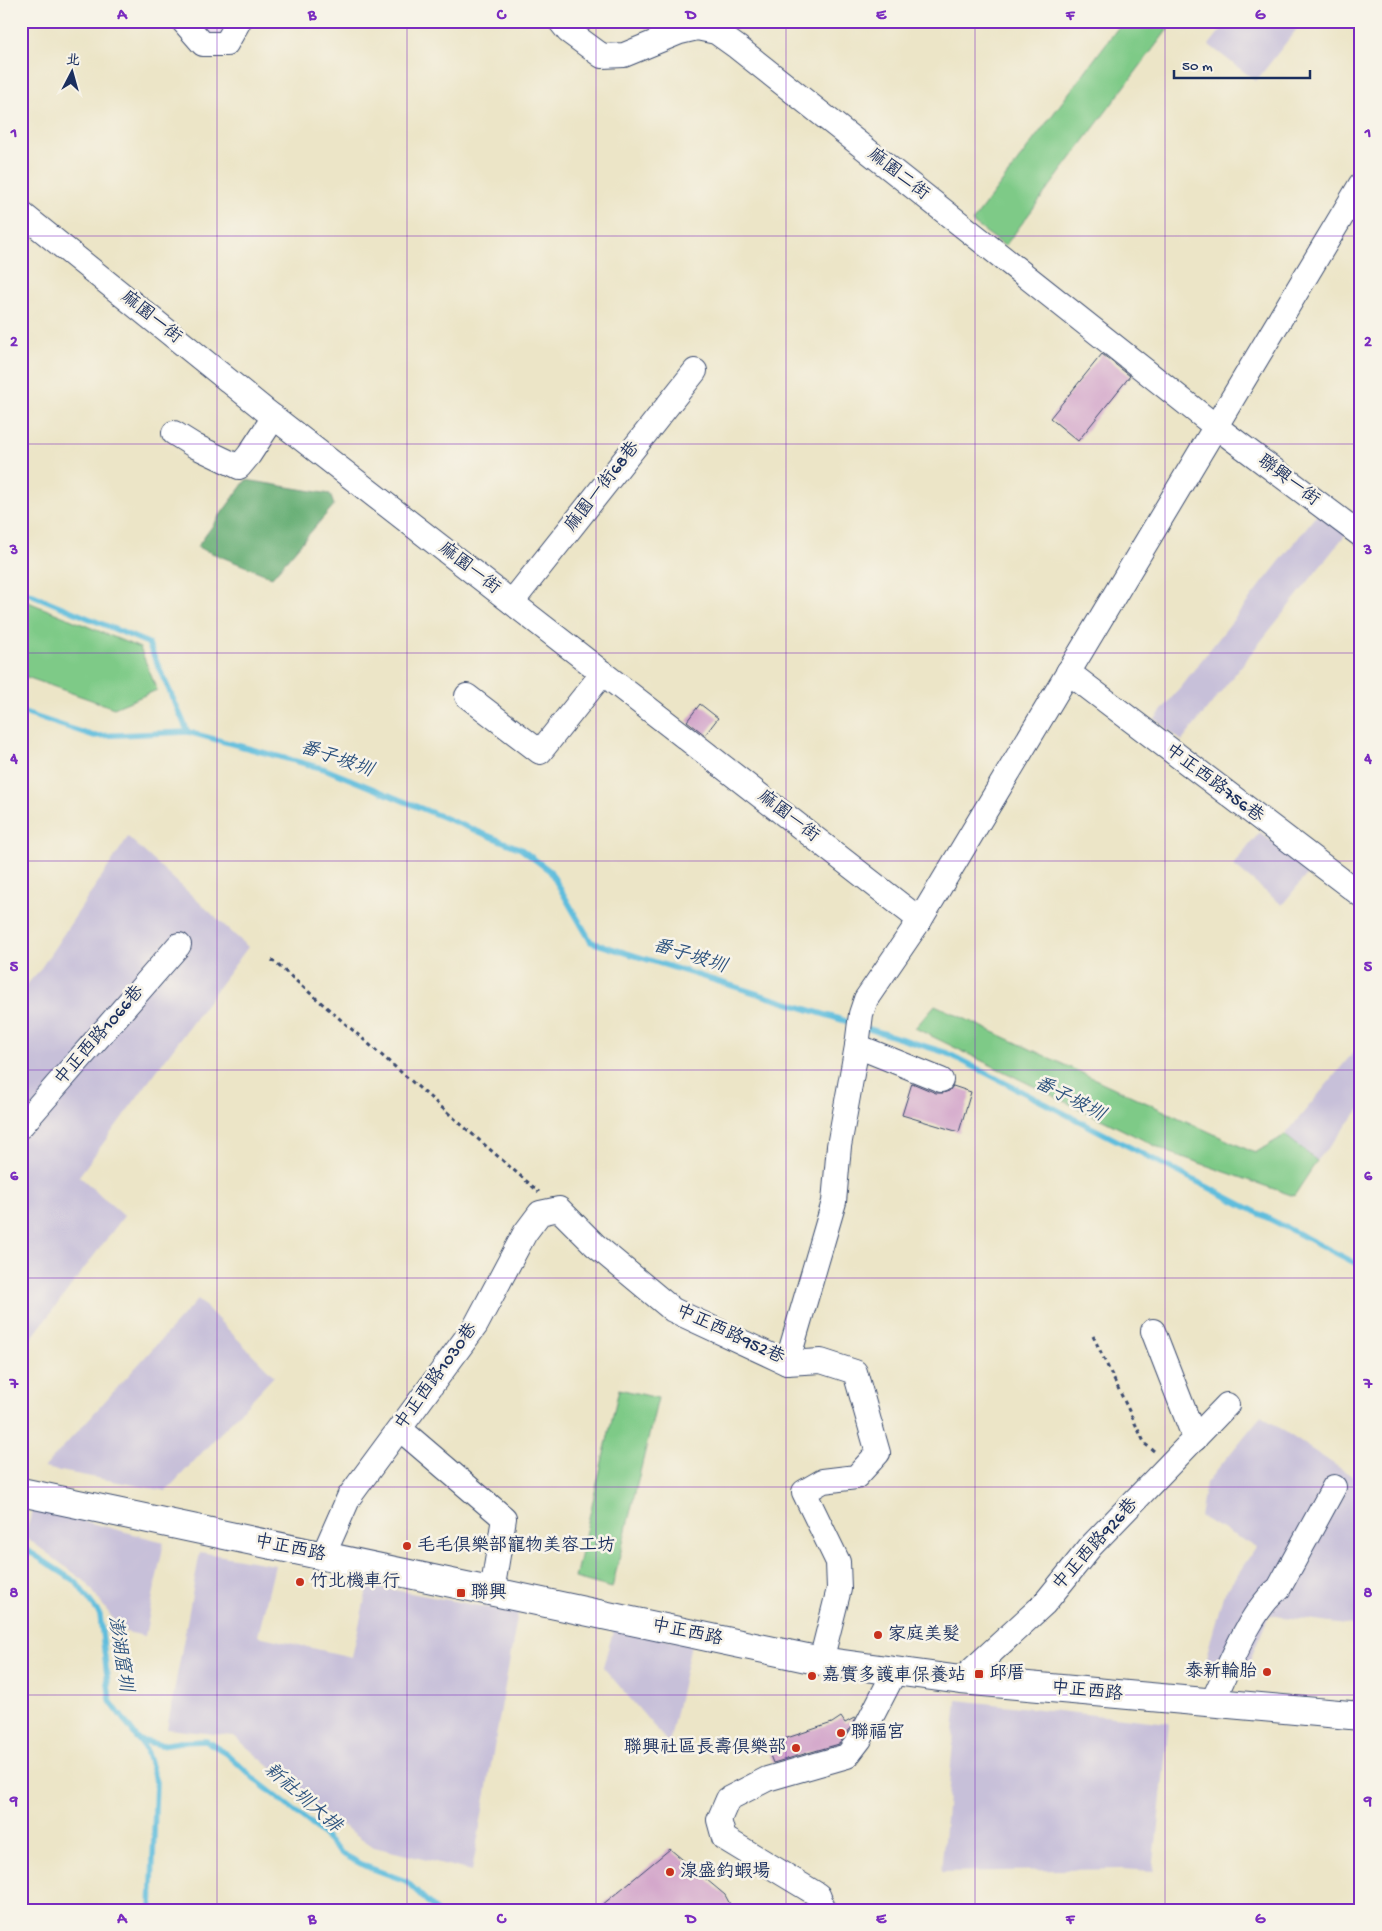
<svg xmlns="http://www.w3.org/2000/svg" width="1382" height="1931" viewBox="0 0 1382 1931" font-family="'Gochi Hand','LXGW WenKai TC',sans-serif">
<rect width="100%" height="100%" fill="#f7f3e8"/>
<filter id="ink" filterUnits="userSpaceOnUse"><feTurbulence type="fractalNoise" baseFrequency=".02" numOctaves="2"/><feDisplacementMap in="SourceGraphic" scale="10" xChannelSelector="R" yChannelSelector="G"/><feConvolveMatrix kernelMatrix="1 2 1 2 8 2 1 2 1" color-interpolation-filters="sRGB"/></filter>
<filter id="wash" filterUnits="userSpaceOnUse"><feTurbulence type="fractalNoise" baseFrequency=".0096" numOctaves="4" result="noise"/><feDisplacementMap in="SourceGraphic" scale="20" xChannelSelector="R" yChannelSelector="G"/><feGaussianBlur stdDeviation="1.12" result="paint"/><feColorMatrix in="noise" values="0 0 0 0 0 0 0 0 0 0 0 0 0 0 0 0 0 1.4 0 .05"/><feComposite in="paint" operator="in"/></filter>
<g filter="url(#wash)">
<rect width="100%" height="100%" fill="#ece5c7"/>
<polygon fill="#e5d3f1" points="192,21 234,21 226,37 206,37"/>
<g fill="#c7c0d9">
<polygon points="1228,21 1303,21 1256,81 1209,45"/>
<polygon points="1321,509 1349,530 1182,741 1155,719"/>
<polygon points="1260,832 1309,872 1282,905 1233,865"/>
<polygon points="128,837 248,947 79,1176 124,1216 21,1352 21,991 39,971"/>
<polygon points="1361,1043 1361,1108 1317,1161 1285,1135"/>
<polygon points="198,1299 274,1376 166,1491 44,1468"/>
<polygon points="1261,1416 1361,1482 1361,1627 1269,1615 1243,1676 1201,1675 1223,1596 1256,1547 1200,1517 1206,1483"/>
<polygon points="34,1508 164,1542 145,1636 122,1631 86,1582 24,1536"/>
<polygon points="200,1552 275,1565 258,1636 352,1657 368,1585 518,1613 472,1871 374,1847 320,1810 234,1736 167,1729"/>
<polygon points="614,1628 691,1644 669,1744 603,1667"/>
<polygon points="957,1700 1169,1723 1153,1871 1122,1869 941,1872"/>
</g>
<g fill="#7eca87" stroke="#4c7c72">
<polygon points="1123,21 1174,21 1005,246 972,222"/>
<polygon points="21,599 140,648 157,690 114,708 21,675"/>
<polygon points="935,1005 1255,1153 1285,1135 1317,1161 1294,1196 1168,1152 915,1028"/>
<polygon points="619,1389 658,1398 612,1588 575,1578"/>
</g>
<polygon fill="#66ae74" stroke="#406e69" points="246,480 330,494 334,505 272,577 197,547"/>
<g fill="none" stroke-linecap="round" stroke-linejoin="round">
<g stroke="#5fbddd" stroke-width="5.5">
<polyline points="21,590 148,643 188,732"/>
<polyline points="21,712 94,736 188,732 325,769 521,849 550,871 591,942 855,1024"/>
<polyline points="866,1028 947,1053 1361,1266"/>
<polyline points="21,1546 76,1582 100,1615 110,1701 146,1750 156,1782 151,1910"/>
<polyline points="139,1740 161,1745 180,1742 206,1741 225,1752 258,1782 310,1823 341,1853 365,1866 406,1881 436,1910"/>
</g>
</g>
<g id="blocks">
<g fill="#d3a6ca">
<polygon points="1102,354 1130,376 1078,441 1050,418"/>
<polygon points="700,704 718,718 705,735 687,721"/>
<polygon points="912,1083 936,1093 943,1093 949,1091 953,1086 971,1092 959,1132 902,1115"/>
<polygon points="841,1717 845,1723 856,1717 848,1732 839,1744 773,1763 766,1745 832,1723"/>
<polygon points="670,1849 725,1895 733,1910 596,1910"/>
</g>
</g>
</g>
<g filter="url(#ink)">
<use href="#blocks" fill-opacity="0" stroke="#3a4a6e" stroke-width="1"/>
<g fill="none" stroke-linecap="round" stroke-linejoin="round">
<g stroke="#3a4a6e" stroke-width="26">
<g id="minor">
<polyline points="183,21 203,44 226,44 239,21"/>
<polyline points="560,21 568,31 602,56 624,55 680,32 697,28 716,32 737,47 1215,426 1361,535"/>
<polyline points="21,213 266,411 920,920"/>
<polyline points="174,433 195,446 239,467 249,455 274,417"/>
<polyline points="512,602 695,371"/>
<polyline points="1068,672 1361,895"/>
<polyline points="467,696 540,752 603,673"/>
<polyline points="857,1046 941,1080"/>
<polyline points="21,1126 179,945"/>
<polyline points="1153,1331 1195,1439"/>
<polyline points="787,1363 834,1202 839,1146 857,1046 861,1014 866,999 920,920 1361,184"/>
<polyline points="400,1429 504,1518 492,1592"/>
<polyline points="323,1556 349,1497 476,1325 525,1233 540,1213 559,1209 595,1245 673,1310 787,1363 821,1361 855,1372 878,1453 856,1477 823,1481 804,1492 838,1562 839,1589 821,1661"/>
<polyline points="961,1680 1044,1604 1091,1546 1227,1405"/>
<path d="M1212,1703C1228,1669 1250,1610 1279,1588L1334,1487"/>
<polyline points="824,1910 818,1895 724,1838 719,1820 728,1799 767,1779 847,1756 860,1739 895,1671"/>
</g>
</g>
<g stroke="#3a4a6e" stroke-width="30">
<polyline id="major" points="21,1492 821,1661 961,1680 1361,1716"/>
</g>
<g stroke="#3a4a6e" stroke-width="3" stroke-dasharray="4 4" stroke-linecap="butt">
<polyline points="272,960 539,1192"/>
<polyline points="1093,1336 1145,1444 1154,1451"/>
</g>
<use href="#minor" stroke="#fff" stroke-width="24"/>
<use href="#major" stroke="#fff" stroke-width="28"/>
</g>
</g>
<path fill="none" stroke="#7b2cbf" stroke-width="1" stroke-opacity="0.55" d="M217,21V1910M407,21V1910M596,21V1910M786,21V1910M975,21V1910M1165,21V1910M21,236H1361M21,444H1361M21,653H1361M21,861H1361M21,1070H1361M21,1278H1361M21,1487H1361M21,1695H1361"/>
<g fill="#c8321e" stroke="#f7f3e8" stroke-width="2">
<circle cx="407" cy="1546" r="5"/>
<circle cx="300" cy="1582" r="5"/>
<rect x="456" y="1588" width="10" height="10" rx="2.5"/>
<circle cx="878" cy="1635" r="5"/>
<circle cx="1267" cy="1672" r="5"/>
<rect x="974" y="1669" width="10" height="10" rx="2.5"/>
<circle cx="812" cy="1676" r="5"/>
<circle cx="841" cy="1733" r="5"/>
<circle cx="796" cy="1748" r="5"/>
<circle cx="670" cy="1872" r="5"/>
</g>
<g text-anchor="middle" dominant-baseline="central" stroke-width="5" stroke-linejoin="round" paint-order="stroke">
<g font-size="18" fill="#1b2f5e" stroke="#f7f3e8">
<text transform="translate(898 175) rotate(38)">麻園二街</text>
<text transform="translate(151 318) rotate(39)">麻園一街</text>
<text transform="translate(1288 481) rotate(37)">聯興一街</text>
<text transform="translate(603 487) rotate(-52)">麻園一街68巷</text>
<text transform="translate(469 569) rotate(38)">麻園一街</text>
<text transform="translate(1214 784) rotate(37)">中正西路756巷</text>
<text transform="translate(788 817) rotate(38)">麻園一街</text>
<text transform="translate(100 1036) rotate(-49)">中正西路1066巷</text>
<text transform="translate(730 1335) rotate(25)">中正西路952巷</text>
<text transform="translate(437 1377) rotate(-54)">中正西路1030巷</text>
<text transform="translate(1096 1545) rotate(-48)">中正西路926巷</text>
<text transform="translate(290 1549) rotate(12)">中正西路</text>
<text transform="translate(687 1633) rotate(12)">中正西路</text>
<text transform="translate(1087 1692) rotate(6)">中正西路</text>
</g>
<g font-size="18" fill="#1b2f5e" stroke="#f7f3e8" text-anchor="start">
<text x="417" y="1546">毛毛俱樂部寵物美容工坊</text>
<text x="310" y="1582">竹北機車行</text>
<text x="471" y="1593">聯興</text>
<text x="888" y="1635">家庭美髮</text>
<text x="1257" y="1672" text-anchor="end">泰新輪胎</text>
<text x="989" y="1674">邱厝</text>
<text x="822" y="1676">嘉實多護車保養站</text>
<text x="851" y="1733">聯福宮</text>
<text x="786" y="1748" text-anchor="end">聯興社區長壽俱樂部</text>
<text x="680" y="1872">湶盛釣蝦場</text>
</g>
<g font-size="19" font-style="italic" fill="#2c527e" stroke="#f7f3e8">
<text transform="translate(336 760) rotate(19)">番子坡圳</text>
<text transform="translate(689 957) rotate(17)">番子坡圳</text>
<text transform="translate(1069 1100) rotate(27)">番子坡圳</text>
<text transform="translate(119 1654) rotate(81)">澎湖窟圳</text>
<text transform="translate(302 1799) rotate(41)">新社圳大排</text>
</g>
</g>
<rect width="1382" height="1931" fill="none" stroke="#f7f3e8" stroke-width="55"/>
<g transform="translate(72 72) rotate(6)" stroke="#f7f3e8" stroke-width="4" paint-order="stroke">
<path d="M0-4L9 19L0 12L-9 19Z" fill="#1b2f5e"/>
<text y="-8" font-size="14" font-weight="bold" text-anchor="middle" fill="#1b2f5e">北</text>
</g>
<path d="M1174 70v8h136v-8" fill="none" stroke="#1b2f5e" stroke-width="2.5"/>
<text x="1182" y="70" font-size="15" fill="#1b2f5e" stroke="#f7f3e8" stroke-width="4" paint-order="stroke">50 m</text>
<rect x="28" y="28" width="1326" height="1876" fill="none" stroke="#7b2cbf" stroke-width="2"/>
<g font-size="16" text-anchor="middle" font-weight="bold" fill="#7b2cbf">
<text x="122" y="19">A</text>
<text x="312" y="19">B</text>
<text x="501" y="19">C</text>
<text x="691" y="19">D</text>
<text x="881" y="19">E</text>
<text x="1070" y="19">F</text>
<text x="1260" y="19">G</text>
<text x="14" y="137">1</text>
<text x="1368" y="137">1</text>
<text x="14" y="346">2</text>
<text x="1368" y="346">2</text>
<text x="14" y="554">3</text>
<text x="1368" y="554">3</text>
<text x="14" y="763">4</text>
<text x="1368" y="763">4</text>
<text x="14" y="971">5</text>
<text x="1368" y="971">5</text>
<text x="14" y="1180">6</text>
<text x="1368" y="1180">6</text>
<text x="14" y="1388">7</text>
<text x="1368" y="1388">7</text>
<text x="14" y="1597">8</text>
<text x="1368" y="1597">8</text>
<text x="14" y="1805">9</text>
<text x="1368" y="1805">9</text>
<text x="122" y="1923">A</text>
<text x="312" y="1923">B</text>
<text x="501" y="1923">C</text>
<text x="691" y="1923">D</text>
<text x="881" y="1923">E</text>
<text x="1070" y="1923">F</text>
<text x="1260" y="1923">G</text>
</g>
</svg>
